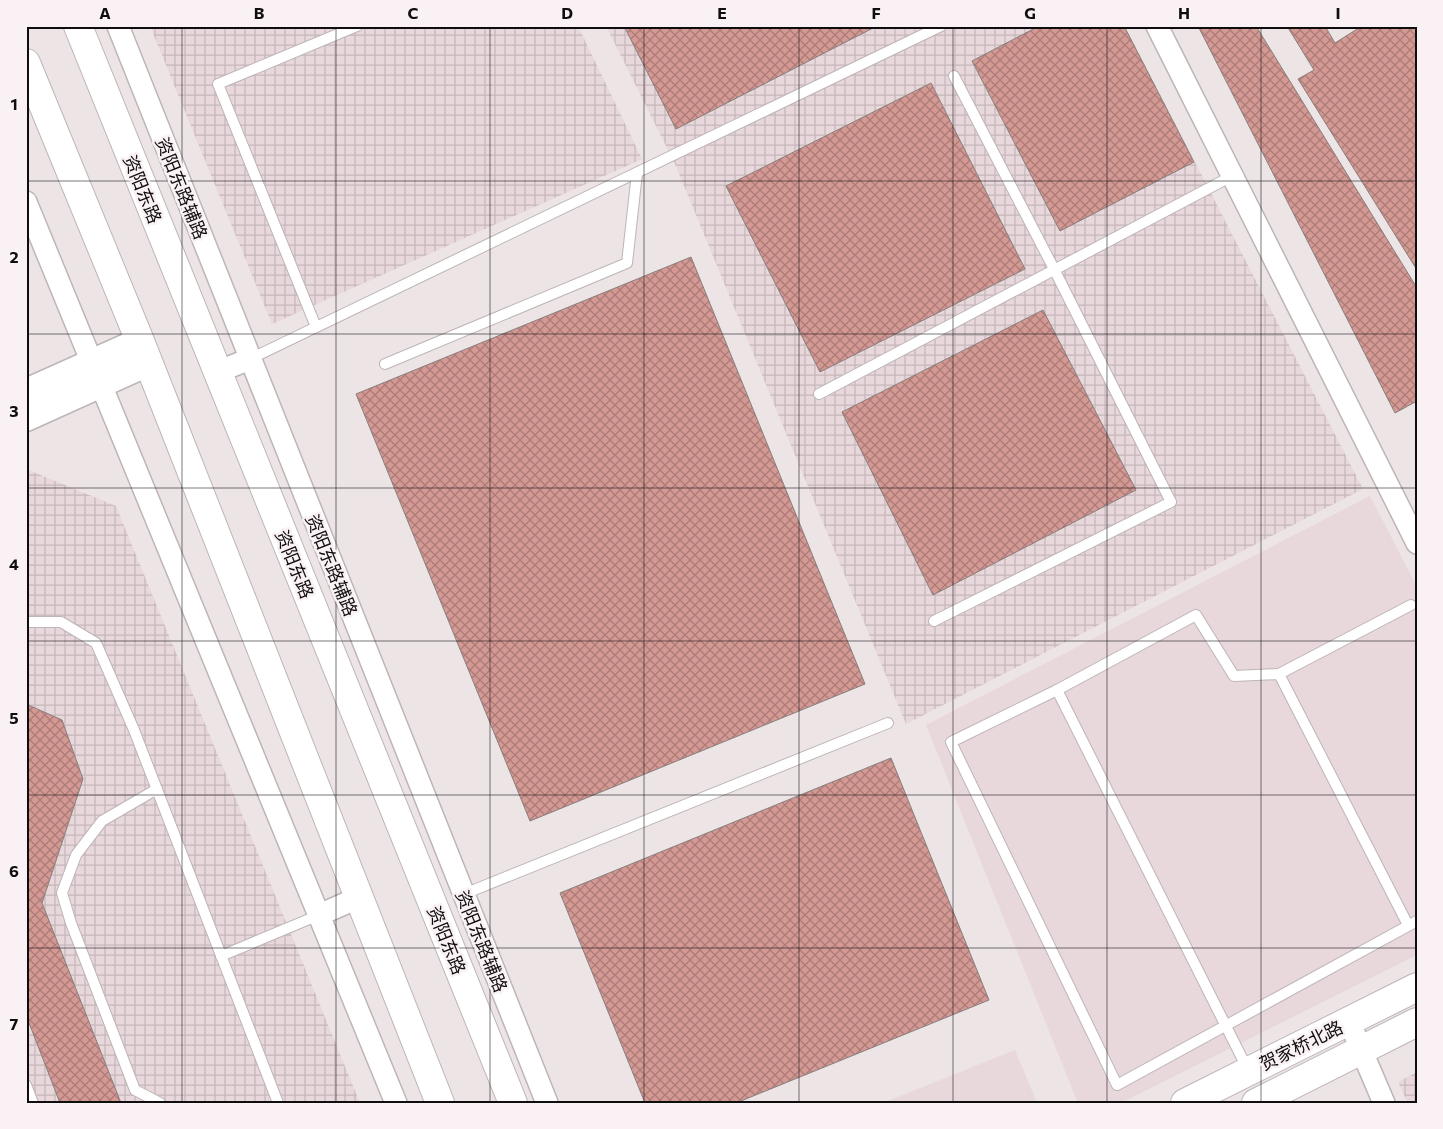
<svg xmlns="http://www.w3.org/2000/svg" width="1443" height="1129" viewBox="0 0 1443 1129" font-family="Commissioner,'Noto Sans SC',sans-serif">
<defs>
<pattern id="industrial-grid" width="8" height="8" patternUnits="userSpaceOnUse" patternTransform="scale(1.25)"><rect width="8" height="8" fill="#e8d7db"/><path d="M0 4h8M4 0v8" fill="none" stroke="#c6b7bb"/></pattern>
<pattern id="building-cross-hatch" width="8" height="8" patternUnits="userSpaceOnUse" patternTransform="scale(1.25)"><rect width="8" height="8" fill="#d59994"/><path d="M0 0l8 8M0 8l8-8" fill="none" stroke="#ab7b77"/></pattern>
</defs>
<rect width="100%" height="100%" fill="#ece4e5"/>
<g fill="#e8d7db">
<polygon points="1370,496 1417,587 1417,955 1121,1103 1078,1103 926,725"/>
<polygon points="1015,1050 1037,1103 883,1103"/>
</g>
<g fill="url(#industrial-grid)">
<polygon points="150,26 578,26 642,159 272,324"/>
<polygon points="606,26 1125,26 1363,489 906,724 675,164"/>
<polygon points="26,469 116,506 360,1103 26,1103"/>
<polygon points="1417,1072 1417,1103 1408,1103 1398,1082"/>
</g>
<g fill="url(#building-cross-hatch)" stroke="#867f7e">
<polygon points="624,26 877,26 676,129"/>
<polygon points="1039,26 1124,26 1194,162 1060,231 972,61"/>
<polygon points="1198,26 1256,26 1417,288 1417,401 1395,413"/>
<polygon points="1287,26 1325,26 1335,43 1362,26 1417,26 1417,270 1298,79 1314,70"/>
<polygon points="931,83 1025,269 820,372 726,186"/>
<polygon points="691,257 865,684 530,821 356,394"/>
<polygon points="1043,310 1136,490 933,595 842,412"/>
<polygon points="26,704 62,720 83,779 42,903 121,1103 60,1103 26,1015"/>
<polygon points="891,758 989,1000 736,1103 645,1103 560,893"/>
</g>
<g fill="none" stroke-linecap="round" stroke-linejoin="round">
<g stroke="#bdb5b7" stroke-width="12">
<g id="service">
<polyline points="316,327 218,84 357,26"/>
<polyline points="250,359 941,26"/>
<polyline points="385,364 627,263 637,173"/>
<polyline points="819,394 1232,176"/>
<polyline points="934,621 1171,502 1054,269 954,76"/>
<polyline points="26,622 61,622 96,643 134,730 278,1103"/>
<polyline points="1279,674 1408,925"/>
<polyline points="1057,690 951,742 1117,1085 1417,921"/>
<polyline points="157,789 102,821 76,855 62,893 71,923 135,1090 160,1103"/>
<polyline points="464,894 888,723"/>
<polyline points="221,956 319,915"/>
<polyline points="1248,1070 1057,690 1196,615 1234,676 1279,674 1411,605"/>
<polyline points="26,1085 33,1103"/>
</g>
</g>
<g stroke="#bdb5b7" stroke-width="24">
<g id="minor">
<polyline points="118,26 547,1103"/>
<polyline points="1157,26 1417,543"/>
<polyline points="26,202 396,1103"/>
<polyline points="217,372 250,359"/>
<polyline points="319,915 360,897"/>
<polyline points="1349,1021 1384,1103"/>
</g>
</g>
<g stroke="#bdb5b7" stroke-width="29">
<g id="tertiary">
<polyline points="26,392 140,341"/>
<polyline points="26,418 148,363"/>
</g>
</g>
<g stroke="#bdb5b7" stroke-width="30">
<g id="secondary">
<polyline points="1185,1103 1417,987"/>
<polyline points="1256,1103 1417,1022"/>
</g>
</g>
<g stroke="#bdb5b7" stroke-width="30">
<g id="primary">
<polyline points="78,26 513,1103"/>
<polyline points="26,63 140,341 440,1103"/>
</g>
</g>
<use href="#service" stroke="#fff" stroke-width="10"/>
<use href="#minor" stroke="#fff" stroke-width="21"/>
<use href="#tertiary" stroke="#fff" stroke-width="26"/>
<use href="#secondary" stroke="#fff" stroke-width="28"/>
<use href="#primary" stroke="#fff" stroke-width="28"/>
</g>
<path fill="none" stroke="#100d0e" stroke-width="1" stroke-opacity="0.55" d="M182,26V1103M336,26V1103M490,26V1103M644,26V1103M799,26V1103M953,26V1103M1107,26V1103M1261,26V1103M26,181H1417M26,334H1417M26,488H1417M26,641H1417M26,795H1417M26,948H1417"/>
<g text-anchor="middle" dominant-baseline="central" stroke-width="5" stroke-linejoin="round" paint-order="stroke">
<g font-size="18" fill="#100d0e" stroke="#f9f1f3">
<text transform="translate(182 188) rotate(68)">资阳东路辅路</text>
<text transform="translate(143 189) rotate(68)">资阳东路</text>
<text transform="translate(295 564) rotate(68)">资阳东路</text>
<text transform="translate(332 565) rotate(68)">资阳东路辅路</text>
<text transform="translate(447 940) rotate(68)">资阳东路</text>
<text transform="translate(482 941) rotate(68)">资阳东路辅路</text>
<text transform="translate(1301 1045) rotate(-26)">贺家桥北路</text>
</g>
</g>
<rect width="1443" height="1129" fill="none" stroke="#f9f1f3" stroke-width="55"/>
<rect x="28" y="28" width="1388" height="1074" fill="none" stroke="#100d0e" stroke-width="2"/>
<g font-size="16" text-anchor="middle" font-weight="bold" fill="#100d0e">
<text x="105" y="19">A</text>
<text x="259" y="19">B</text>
<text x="413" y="19">C</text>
<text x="567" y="19">D</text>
<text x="722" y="19">E</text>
<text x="876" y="19">F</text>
<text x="1030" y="19">G</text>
<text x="1184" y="19">H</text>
<text x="1338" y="19">I</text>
<text x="14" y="110">1</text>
<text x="14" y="263">2</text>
<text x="14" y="417">3</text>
<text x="14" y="570">4</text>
<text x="14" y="724">5</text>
<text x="14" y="877">6</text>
<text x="14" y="1030">7</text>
</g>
</svg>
